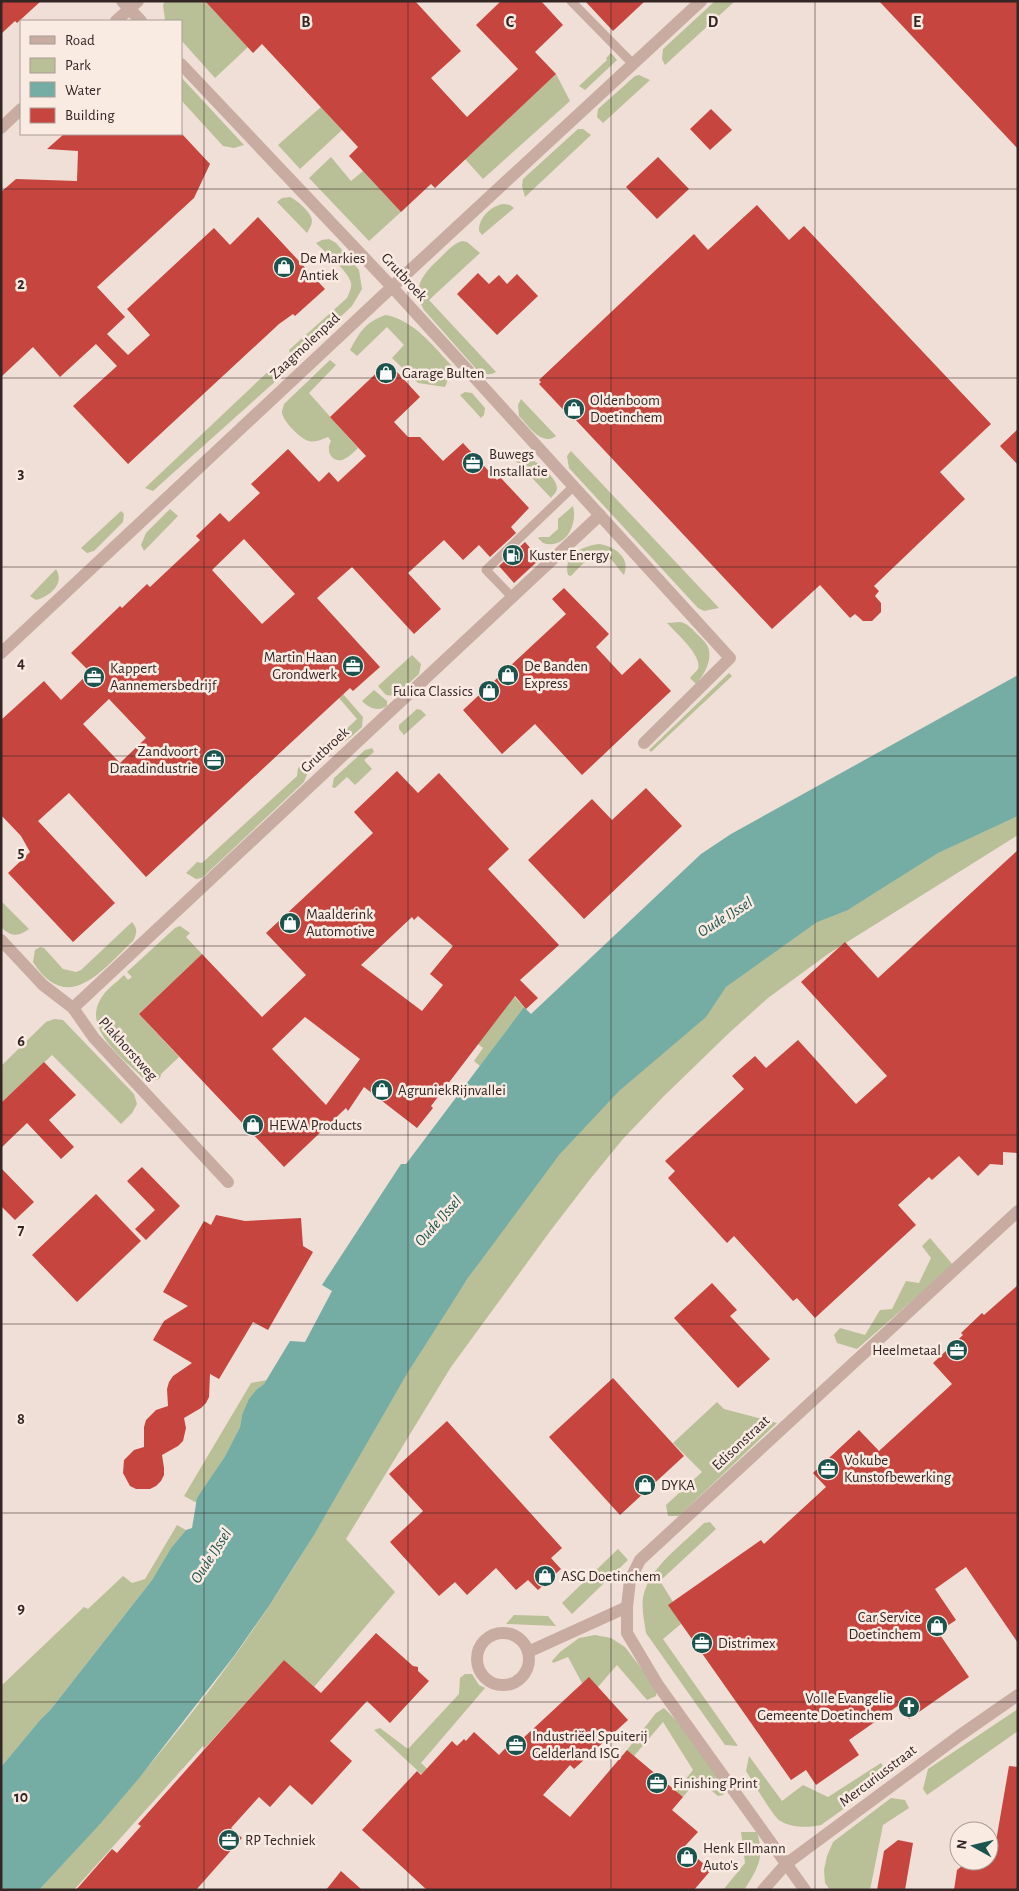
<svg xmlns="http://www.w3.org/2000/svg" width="1019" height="1891" viewBox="0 0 1019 1891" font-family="'Alegreya Sans',sans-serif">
<rect width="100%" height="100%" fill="#f0dfd6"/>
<g fill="#b9bf97">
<polygon points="165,1 205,1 248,47 215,78 181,40 181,21 166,21 165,20 163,5"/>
<polygon points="715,1 735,1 665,65 662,59 663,49"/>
<polygon points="611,53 617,60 585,90 579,86 607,60 606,58"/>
<polygon points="556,74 570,101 483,179 465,159"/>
<polygon points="639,75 650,80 603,123 597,117 598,109 635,76"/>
<polygon points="181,77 244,145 234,148 223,146 181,100"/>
<polygon points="321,107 342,130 300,169 278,145"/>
<polygon points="578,129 583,129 591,135 525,197 522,186 523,179"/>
<polygon points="331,157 351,181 363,171 401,212 369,241 309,178"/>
<path d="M290,197C297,200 312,213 312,221C312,225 309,229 307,233L277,202L282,198Z"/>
<path d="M504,204L510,205L514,208L482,235L479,231C478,218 492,205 504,204Z"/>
<path d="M329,239L336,243L359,270L362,289L352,306L300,355H291L289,350L347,298C349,293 352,288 351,283C349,272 325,252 316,243L322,240Z"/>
<path d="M462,241L467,242L480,253L429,300L496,372C489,376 485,374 478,371L424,310C411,287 423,274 440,258C447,251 453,244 462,241Z"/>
<path d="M386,315C415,321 433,346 453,367L445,387L418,383L392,358L404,345L387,327L357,356L350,350C360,332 365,322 386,315Z"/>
<path d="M330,360L336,365L309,393L358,448C354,452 348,458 342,460C330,462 326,449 331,441L328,437C322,439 315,443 309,441C300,439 282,420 282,412C282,410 284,405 284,404Z"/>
<polygon points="275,365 278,369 278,379 153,491 145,488"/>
<polygon points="465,392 472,393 485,408 484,415 481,418 460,395"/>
<path d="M521,399L556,436C542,447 528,425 519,416L518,405Z"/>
<polygon points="571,451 719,608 704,611 698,608 569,468 567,456"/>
<path d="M526,457C535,459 557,478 557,488C557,492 553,495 551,498L516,461L521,458Z"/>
<path d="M573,506C578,525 565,550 543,543L538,538L540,537H549L558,529V519Z"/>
<polygon points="170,509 178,516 144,551 141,545 146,533"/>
<polygon points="121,511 124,514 123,522 94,551 87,553 81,548"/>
<path d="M599,544C615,546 631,558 624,575C619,570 614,561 608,557C594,548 579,568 571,576L568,575C563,555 582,546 599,544Z"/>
<path d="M56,569C65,584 50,596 36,600L30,596Z"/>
<path d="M681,622C688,624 692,629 697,634C701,638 706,642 708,647C713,660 704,675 696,684L690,678C692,675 696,672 698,669C703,656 675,632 667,623Z"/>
<polygon points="412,655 421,664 419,674 395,696 386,695 378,686"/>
<polygon points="729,673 732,676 651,752 649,750"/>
<path d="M374,690L387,701V706C378,712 369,708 362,701Z"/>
<path d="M343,694L363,717L362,727C350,738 341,748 323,747V745L327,741H334L357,719L339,698Z"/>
<polygon points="417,709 421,710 426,715 404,735 399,729 399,725"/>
<polygon points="372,748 374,752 364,760 372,769 355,785 347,777 335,788 332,787 334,778 365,750"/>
<polygon points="301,765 308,772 304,782 202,878 196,879 186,873 197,862 202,863 297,776 298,768"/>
<path d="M1018,816V835L828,954L768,998L729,1033L663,1097L623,1139L591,1178L551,1230L451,1367L346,1539L395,1592L314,1687L284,1660L205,1748L203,1746L74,1890H39C121,1801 202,1708 269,1606C319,1531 361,1451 407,1373C440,1318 476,1266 513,1214L516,1205L573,1133L726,987L812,916L838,914L846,911L864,892L939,852Z"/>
<path d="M1,901L29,929C18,937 11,937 1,927Z"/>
<path d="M132,922C138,929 137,933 133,941C103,969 68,1017 33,962L35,950L40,947L44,948L63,969L76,972L81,970Z"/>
<path d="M180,926L190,933L186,937L202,954L139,1014L179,1057L161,1074C161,1082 150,1081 144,1079C125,1060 83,1030 100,1000C105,990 116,983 124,975L128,980L132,977L127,972L175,928Z"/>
<polygon points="453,946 509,991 524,1007 480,1066 474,1061 483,1048 478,1044 449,951"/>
<polygon points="54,1019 63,1020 134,1094 137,1104 132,1113 121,1124 52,1055 1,1103 1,1066 46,1022"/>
<polygon points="930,1238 953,1265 857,1349 837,1343 834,1335 840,1328 865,1335 880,1310 892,1309 906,1281 919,1283 931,1258 922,1246"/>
<polygon points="267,1380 264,1384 257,1389 242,1415 240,1427 224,1458 197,1503 184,1496 251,1383"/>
<polygon points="717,1402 724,1409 777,1423 679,1516 668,1516 666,1505 702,1472 673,1443"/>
<path d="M710,1522L716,1529L660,1581L673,1602L681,1624L663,1639L738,1746L725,1745L646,1633C644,1619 640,1603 645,1590C654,1564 685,1542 704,1523Z"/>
<polygon points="177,1525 186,1530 171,1548 152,1580 51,1709 40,1720 1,1767 1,1686 84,1607 88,1609 123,1576 132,1583 145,1579"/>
<polygon points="618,1549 628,1560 572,1614 562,1603"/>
<polygon points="514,1615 548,1616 556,1626 506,1624"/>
<polygon points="595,1635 611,1638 625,1647 657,1689 656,1696 647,1700 617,1665 598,1687 582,1683 568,1657 553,1663 552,1661 560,1652 579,1638"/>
<polygon points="465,1674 472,1674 479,1685 485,1688 421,1763 502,1838 504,1851 374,1730 380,1728 408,1749 459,1694 460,1678"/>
<polygon points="664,1708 676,1720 728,1788 723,1795 718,1796 698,1779 683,1797 676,1791 693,1770 663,1722 634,1756 627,1750 656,1713"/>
<polygon points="1018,1709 1018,1731 927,1795 923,1789 928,1769"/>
<path d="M749,1756L782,1801L803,1785L828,1797L881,1763L885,1769L884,1780L821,1825C808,1828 790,1828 779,1820C772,1815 752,1780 746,1771Z"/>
<polygon points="891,1798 905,1800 909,1808 883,1825 870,1890 830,1890 825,1883 824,1870 827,1856 833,1842"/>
<path d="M741,1832H757C765,1858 758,1868 744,1890H723L745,1863Z"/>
</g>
<polygon fill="#75ada5" points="1018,675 1018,816 938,853 846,911 817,922 726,987 706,1017 619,1091 559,1155 468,1278 408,1372 314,1535 269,1606 234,1656 140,1777 100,1824 39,1890 1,1890 1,1767 40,1720 51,1709 152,1580 171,1548 186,1530 192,1528 197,1498 224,1458 240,1427 242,1415 249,1399 257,1389 264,1384 290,1341 305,1342 332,1291 322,1285 401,1164 406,1164 524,1007 531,1014 701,854 731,834"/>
<g fill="#c6453e" fill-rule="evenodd">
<polygon points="1,1 41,1 17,23 15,21 1,34"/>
<polygon points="205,1 415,1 461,51 431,78 467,117 518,69 476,25 501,1 541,1 563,25 535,52 556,74 435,188 431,184 401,212 349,156 358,147 262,44 253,53"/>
<polygon points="585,1 645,1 613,31"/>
<polygon points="879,1 1018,1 1018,149"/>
<polygon points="711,109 732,130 710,150 690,129"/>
<polygon points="64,134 182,134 210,164 194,198 97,287 125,317 107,334 128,355 150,335 127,309 214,228 230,245 258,217 325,289 295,316 293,314 279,324 128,464 73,406 117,366 96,344 60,377 33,347 1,377 1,192 16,179 77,181 78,151 47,149"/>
<polygon points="658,157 689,189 657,219 626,187"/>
<polygon points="757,205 789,240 804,226 991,424 940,472 965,499 874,586 879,591 875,596 881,603 881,612 872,621 863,621 855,614 850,618 820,585 772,629 573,417 572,419 539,384 541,382 539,380 694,234 708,250"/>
<polygon points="478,273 489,284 499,275 507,284 517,274 538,296 497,335 457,294"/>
<path d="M388,362L420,397L394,422L408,437H420L443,461L463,443L497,480L500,477L529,508L511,527L516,533L490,557L479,545L463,560L444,540L408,573L441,609L414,634L352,567L317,598L380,667L353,691L350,688L146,877L69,793L38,821L115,903L73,942L8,873L30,852L21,836L1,815V720L44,681L61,700L90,672L71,653L120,606L122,608L147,584L150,587L200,540L196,536L220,513L229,522L260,493L251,484L288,449L319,482L329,472L338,482L366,456L330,417ZM244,539L295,594L262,624L212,570ZM109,699L146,738L120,763L83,724Z"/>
<polygon points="1018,429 1018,465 1000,446"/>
<polygon points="525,542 540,559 514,583 499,566"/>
<polygon points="564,588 609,634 596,647 622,675 640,658 671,691 582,775 535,724 502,754 463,710 566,614 552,599"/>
<path d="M397,771L418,793L439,773L509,849L488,869L559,945L520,980L538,998L526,1009L515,996L431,1106L433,1108L417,1128L364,1087L348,1111L346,1108L284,1167L139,1014L202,954L262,1017L306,975L266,933L373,833L354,812ZM418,916L453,946L430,974L443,985L422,1011L361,965L412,917L414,920ZM305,1017L360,1059L326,1105L272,1049Z"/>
<polygon points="646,788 682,826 584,919 528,860 592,799 612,820"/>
<polygon points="1018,850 1018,1153 1003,1152 1003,1165 990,1164 978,1176 959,1156 932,1180 929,1177 898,1205 916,1225 815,1318 797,1298 793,1301 734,1236 727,1243 668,1178 675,1171 665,1161 744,1089 732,1076 755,1056 766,1068 798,1040 856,1104 887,1076 801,982 845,942 878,978"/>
<polygon points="44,1062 76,1095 49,1120 74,1147 61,1159 27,1123 1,1148 1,1103"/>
<polygon points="142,1167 180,1206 146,1240 135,1229 155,1210 127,1181"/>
<polygon points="1,1168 34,1202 15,1220 1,1206"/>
<polygon points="96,1194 141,1241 77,1302 32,1255"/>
<polygon points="216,1215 245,1221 301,1218 303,1246 313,1252 268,1330 253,1322 219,1379 210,1374 209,1397 206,1403 201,1408 184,1418 186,1428 183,1441 178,1446 162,1455 164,1468 164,1475 161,1481 156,1486 150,1489 136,1489 130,1486 123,1473 124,1460 134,1450 144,1447 144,1427 146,1420 156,1410 168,1406 167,1389 169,1382 173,1376 192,1363 153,1340 164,1321 188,1306 163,1292 204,1221 211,1225"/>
<polygon points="712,1283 737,1310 730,1316 770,1359 738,1388 674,1318"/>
<polygon points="1018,1285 1018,1643 966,1567 935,1589 956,1620 938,1632 969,1677 909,1719 899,1705 849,1740 859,1755 816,1785 806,1770 791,1780 668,1605 761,1540 764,1544 826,1487 813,1473 859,1430 879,1451 952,1384 933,1363 963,1335 961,1333 982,1313 984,1315"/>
<polygon points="613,1378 684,1456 620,1515 549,1437"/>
<polygon points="447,1421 562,1548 551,1558 561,1569 538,1590 528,1580 516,1590 496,1568 467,1595 455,1582 439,1596 390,1542 423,1511 389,1474"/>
<polygon points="376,1633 413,1666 418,1667 418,1671 429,1681 390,1723 367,1701 330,1741 352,1761 312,1805 290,1785 270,1807 259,1797 231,1828 242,1838 196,1890 76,1890 112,1849 117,1853 141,1826 138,1824 284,1660 321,1693"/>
<polygon points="589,1677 628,1720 574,1769 570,1765 543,1795 570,1817 627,1750 683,1797 672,1810 698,1832 684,1847 711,1870 694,1890 427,1890 362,1830 417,1771 421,1775 452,1741 457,1746 464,1739 466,1741 474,1732 499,1755 516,1737 520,1741"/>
<polygon points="1009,1766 1018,1767 1018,1890 954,1890 957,1870 968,1861 989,1861 989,1852 994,1853"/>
<polygon points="898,1840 913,1843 905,1890 877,1890 884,1851"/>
<polygon points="341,1871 362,1890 326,1890"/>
</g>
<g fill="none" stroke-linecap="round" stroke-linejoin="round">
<g stroke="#c8aca2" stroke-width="9">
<polyline points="571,1 633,64"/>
<polyline points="512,597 486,570 574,486"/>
</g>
<g stroke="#c8aca2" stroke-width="12">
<polyline points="122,1 141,21"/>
<polyline points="116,21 138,1"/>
<polyline points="181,64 392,287 730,658 644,743"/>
<polyline points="1,128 21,109"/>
<polyline points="1,940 43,985 73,1008 94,1038 228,1182"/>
<polyline points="73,1008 600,515"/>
<circle cx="503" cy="1659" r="26"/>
<polyline points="528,1652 627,1607"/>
<polyline points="763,1890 786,1864 959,1736 1018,1695"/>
<polyline points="805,1890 658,1685 627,1633 627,1607 630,1580 640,1560 1018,1211"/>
</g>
<polyline stroke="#c8aca2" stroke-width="12" points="1,653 392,287 701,1"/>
</g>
<path fill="none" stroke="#332625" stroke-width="1" stroke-opacity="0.55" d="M204,1V1890M408,1V1890M611,1V1890M815,1V1890M1,189H1018M1,378H1018M1,567H1018M1,756H1018M1,946H1018M1,1135H1018M1,1324H1018M1,1513H1018M1,1702H1018"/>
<defs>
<g id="shop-disc" transform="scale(1.125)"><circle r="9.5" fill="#1b544d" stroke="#f9eae2"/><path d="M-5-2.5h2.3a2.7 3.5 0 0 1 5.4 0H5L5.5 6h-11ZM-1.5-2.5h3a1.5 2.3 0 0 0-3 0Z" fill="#fff"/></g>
<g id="office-disc" transform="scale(1.125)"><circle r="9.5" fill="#1b544d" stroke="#f9eae2"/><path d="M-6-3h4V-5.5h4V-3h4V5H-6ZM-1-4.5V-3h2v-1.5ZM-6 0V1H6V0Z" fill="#fff"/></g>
<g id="fuel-disc" transform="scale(1.125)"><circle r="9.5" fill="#1b544d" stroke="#f9eae2"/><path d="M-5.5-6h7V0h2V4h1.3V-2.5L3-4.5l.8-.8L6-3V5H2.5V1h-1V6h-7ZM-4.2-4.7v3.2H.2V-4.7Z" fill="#fff"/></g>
<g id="church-disc" transform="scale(1.125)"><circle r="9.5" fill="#1b544d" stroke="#f9eae2"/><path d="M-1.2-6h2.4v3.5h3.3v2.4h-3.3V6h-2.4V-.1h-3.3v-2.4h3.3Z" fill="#fff"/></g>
</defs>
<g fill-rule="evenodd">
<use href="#shop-disc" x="284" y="267"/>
<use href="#shop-disc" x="386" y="373"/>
<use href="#shop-disc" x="574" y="409"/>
<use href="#office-disc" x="473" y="463"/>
<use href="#fuel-disc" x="513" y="555"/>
<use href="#office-disc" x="353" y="666"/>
<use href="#shop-disc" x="508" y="675"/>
<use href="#office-disc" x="94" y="677"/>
<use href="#shop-disc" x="489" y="691"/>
<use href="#office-disc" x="214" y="760"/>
<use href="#shop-disc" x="290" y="923"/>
<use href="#shop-disc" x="382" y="1090"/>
<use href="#shop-disc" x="253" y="1125"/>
<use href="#office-disc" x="957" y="1350"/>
<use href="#office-disc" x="828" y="1469"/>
<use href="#shop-disc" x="645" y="1485"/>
<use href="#shop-disc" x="545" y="1576"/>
<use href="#shop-disc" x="937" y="1626"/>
<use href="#office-disc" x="702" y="1643"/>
<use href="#church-disc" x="909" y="1707"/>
<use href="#office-disc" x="516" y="1745"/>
<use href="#office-disc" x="657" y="1783"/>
<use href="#office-disc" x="229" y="1840"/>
<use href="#shop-disc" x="687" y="1857"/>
</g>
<g text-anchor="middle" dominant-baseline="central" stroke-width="5" stroke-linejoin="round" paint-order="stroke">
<g font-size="15" fill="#332625" stroke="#f9eae2" text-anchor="start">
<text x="300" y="258">De Markies<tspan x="300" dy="17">Antiek</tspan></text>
<text x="402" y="373">Garage Bulten</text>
<text x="590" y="400">Oldenboom<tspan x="590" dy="17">Doetinchem</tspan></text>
<text x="489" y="454">Buwegs<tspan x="489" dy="17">Installatie</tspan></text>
<text x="529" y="555">Kuster Energy</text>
<text x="337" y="657" text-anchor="end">Martin Haan<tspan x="337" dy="17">Grondwerk</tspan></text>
<text x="524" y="666">De Banden<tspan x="524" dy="17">Express</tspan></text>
<text x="110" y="668">Kappert<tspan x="110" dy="17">Aannemersbedrijf</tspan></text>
<text x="473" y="691" text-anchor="end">Fulica Classics</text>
<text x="198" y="751" text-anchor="end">Zandvoort<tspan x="198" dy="17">Draadindustrie</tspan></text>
<text x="306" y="914">Maalderink<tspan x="306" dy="17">Automotive</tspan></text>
<text x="398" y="1090">AgruniekRijnvallei</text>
<text x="269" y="1125">HEWA Products</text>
<text x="941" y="1350" text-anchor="end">Heelmetaal</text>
<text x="844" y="1460">Vokube<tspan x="844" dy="17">Kunstofbewerking</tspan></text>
<text x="661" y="1485">DYKA</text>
<text x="561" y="1576">ASG Doetinchem</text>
<text x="921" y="1617" text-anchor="end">Car Service<tspan x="921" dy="17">Doetinchem</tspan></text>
<text x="718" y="1643">Distrimex</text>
<text x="893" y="1698" text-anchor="end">Volle Evangelie<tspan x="893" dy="17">Gemeente Doetinchem</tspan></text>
<text x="532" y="1736">Industriëel Spuiterij<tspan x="532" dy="17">Gelderland ISG</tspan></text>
<text x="673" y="1783">Finishing Print</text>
<text x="245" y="1840">RP Techniek</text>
<text x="703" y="1848">Henk Ellmann<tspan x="703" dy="17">Auto's</tspan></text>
</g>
<g font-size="15" fill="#332625" stroke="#f9eae2">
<text transform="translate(404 277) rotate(47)">Grutbroek</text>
<text transform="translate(305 346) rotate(-43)">Zaagmolenpad</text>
<text transform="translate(325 750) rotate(-43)">Grutbroek</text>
<text transform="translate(128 1049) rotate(48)">Plakhorstweg</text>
<text transform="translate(741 1443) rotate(-43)">Edisonstraat</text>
<text transform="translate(878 1776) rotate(-37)">Mercuriusstraat</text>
</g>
<g font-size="16" font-style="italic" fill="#1b544d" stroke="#f9eae2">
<text transform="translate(725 917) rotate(-32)">Oude IJssel</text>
<text transform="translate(438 1221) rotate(-48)">Oude IJssel</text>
<text transform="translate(211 1556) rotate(-57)">Oude IJssel</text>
</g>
</g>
<g font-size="16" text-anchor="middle" font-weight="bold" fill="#332625" stroke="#f9eae2" stroke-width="5" stroke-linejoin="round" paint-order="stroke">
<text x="306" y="27">B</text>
<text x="510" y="27">C</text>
<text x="713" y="27">D</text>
<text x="917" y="27">E</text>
<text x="21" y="289">2</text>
<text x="21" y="478">3</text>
<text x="21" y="668">4</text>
<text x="21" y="857">5</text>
<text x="21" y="1046">6</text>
<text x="21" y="1235">7</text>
<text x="21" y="1424">8</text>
<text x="21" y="1613">9</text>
<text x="21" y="1802">10</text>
</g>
<rect width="1019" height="1891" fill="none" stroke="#332625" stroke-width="5"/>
<rect x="20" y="20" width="162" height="115" fill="#f9eae2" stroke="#aa9c96"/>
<rect x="30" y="36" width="25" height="8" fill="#c8aca2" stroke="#aa9c96"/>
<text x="65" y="45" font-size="15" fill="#332625">Road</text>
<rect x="30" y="58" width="25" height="15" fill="#b9bf97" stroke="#aa9c96"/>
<text x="65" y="70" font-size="15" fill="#332625">Park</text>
<rect x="30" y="82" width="25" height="15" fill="#75ada5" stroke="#aa9c96"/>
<text x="65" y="95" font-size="15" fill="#332625">Water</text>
<rect x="30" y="108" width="25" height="15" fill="#c6453e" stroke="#aa9c96"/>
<text x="65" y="120" font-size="15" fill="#332625">Building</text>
<g transform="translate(974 1846) rotate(278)"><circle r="24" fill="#f9eae2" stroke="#aa9c96"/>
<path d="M0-4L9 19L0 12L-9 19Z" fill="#1b544d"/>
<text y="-8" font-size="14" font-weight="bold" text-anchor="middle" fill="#332625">N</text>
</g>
</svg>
